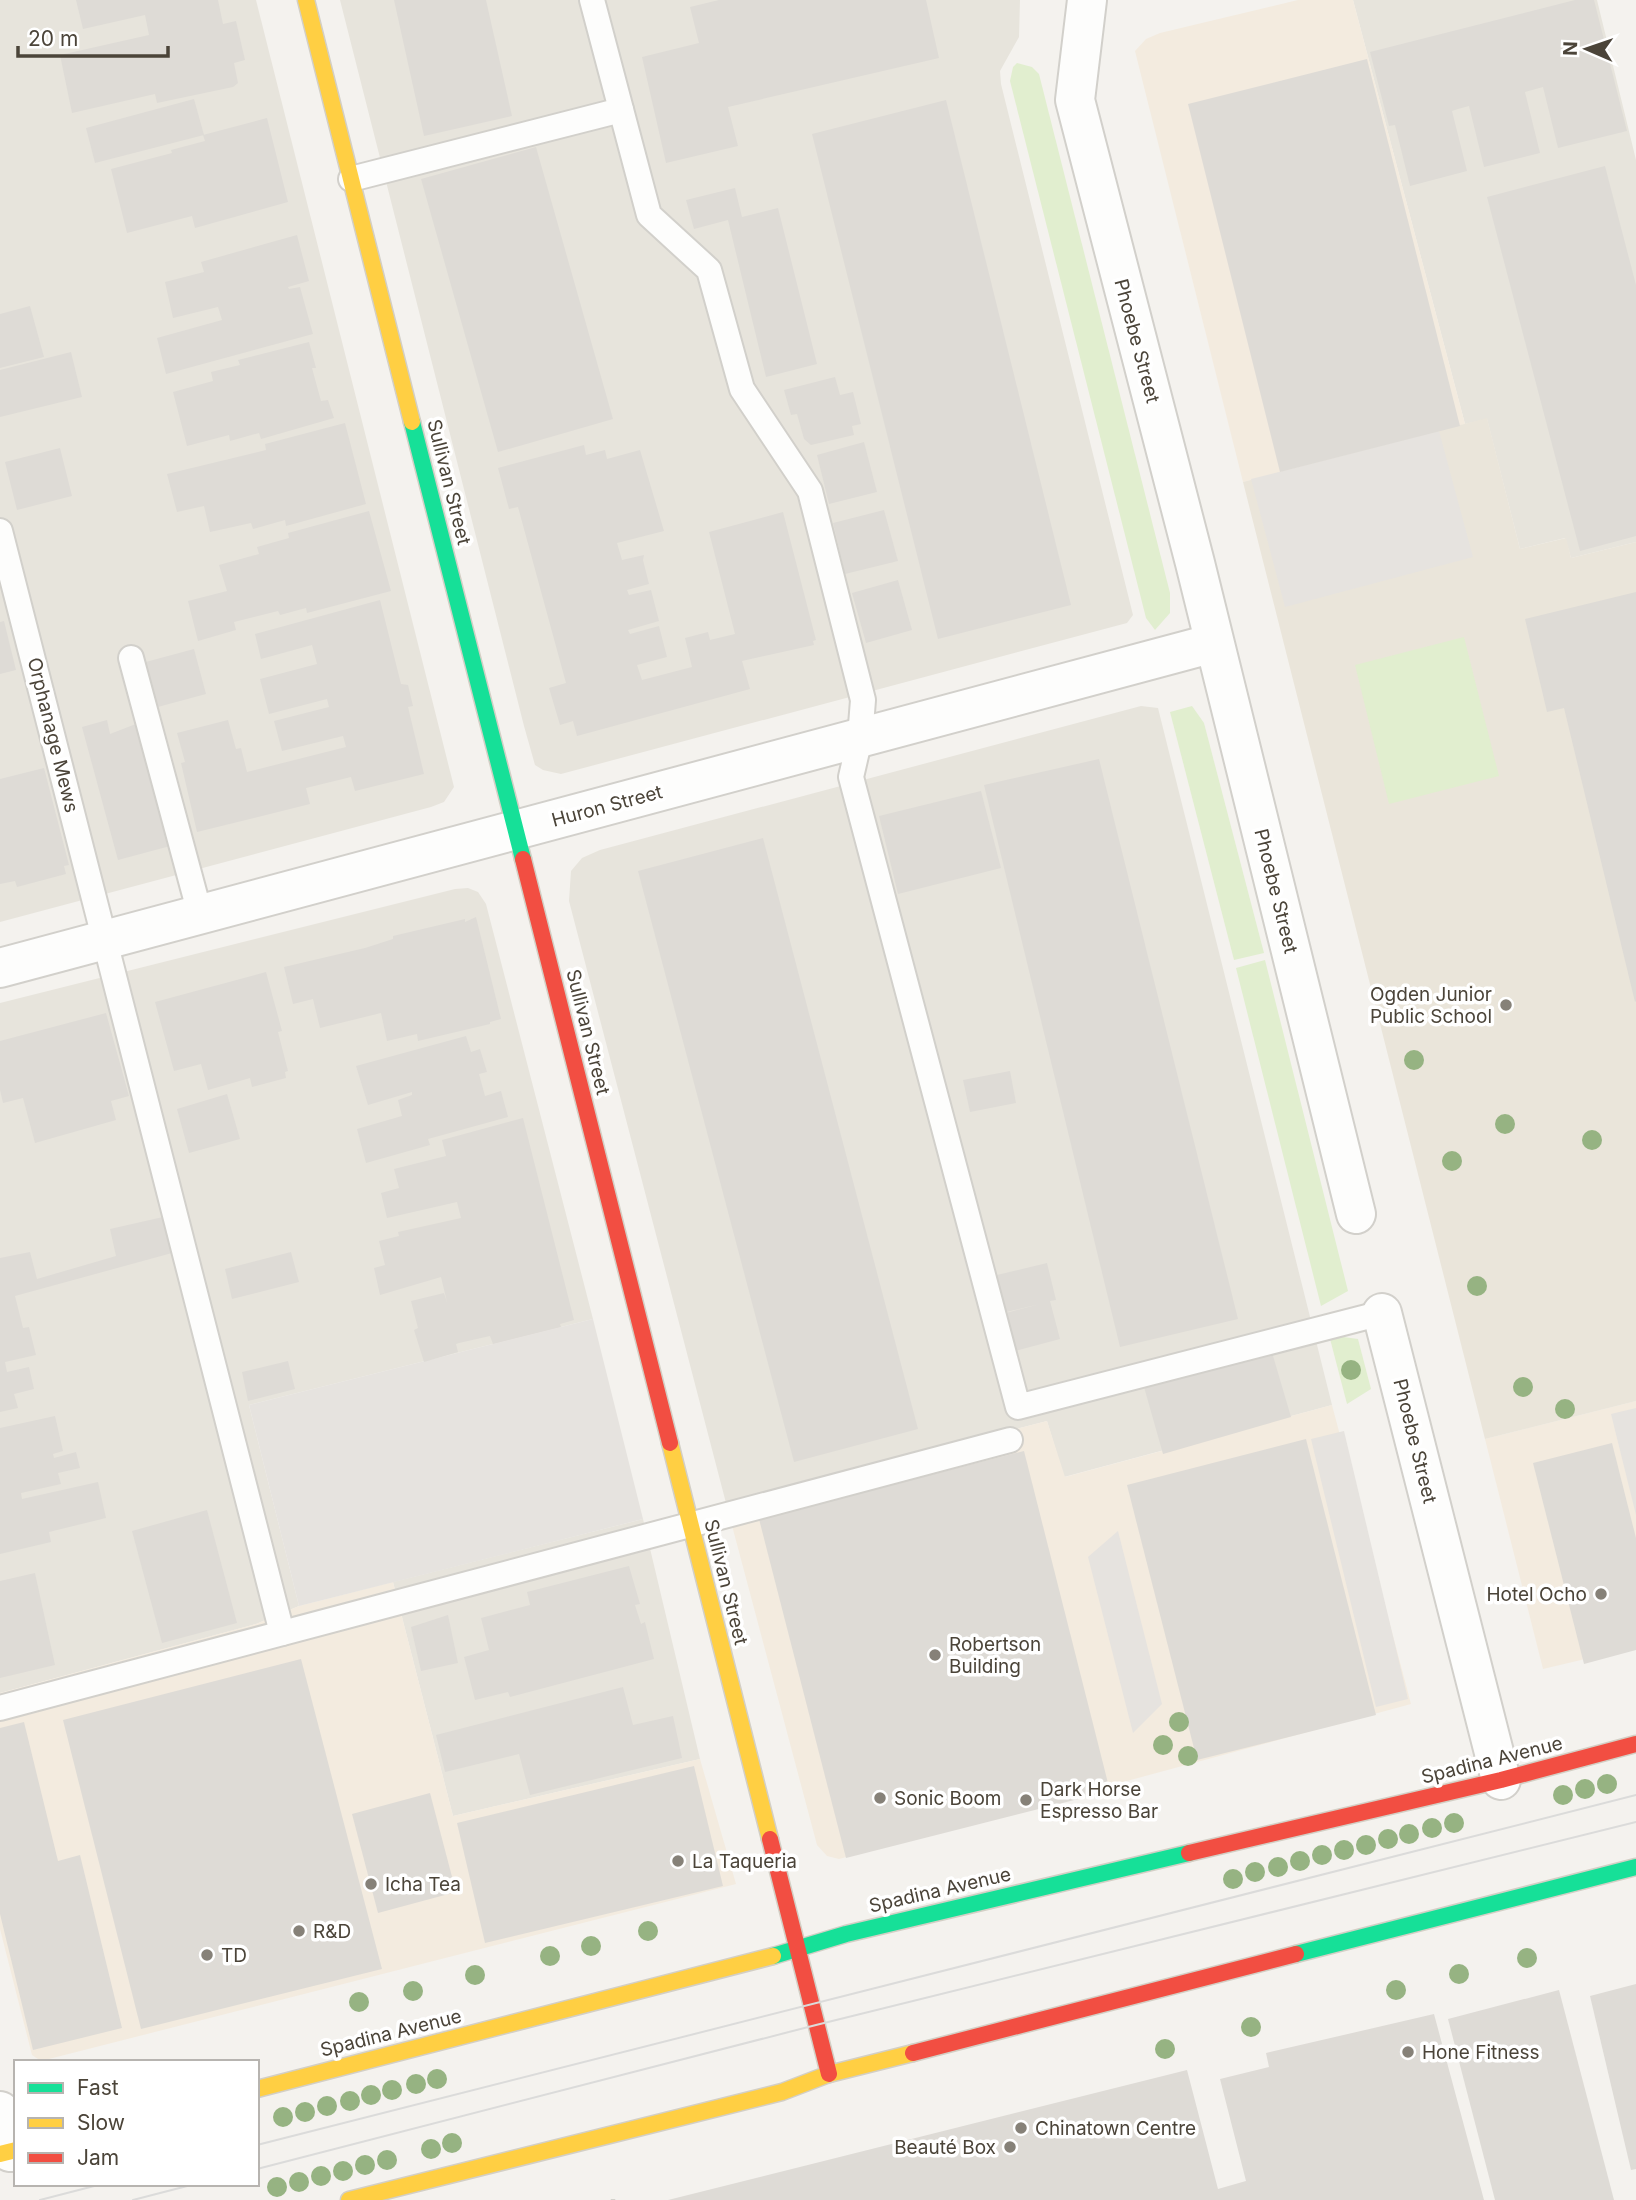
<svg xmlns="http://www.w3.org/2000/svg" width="1636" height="2200" viewBox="0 0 1636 2200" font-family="Inter,sans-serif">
<rect width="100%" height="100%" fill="#f4f2ee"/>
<g fill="#e7e4dc">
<polygon points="0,0 256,0 454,787 444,802 431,807 0,922"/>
<polygon points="340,0 1020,0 1019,37 1000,71 1001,84 1133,615 1127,623 561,774 543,770 535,765 524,726"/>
<polygon points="1353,0 1597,0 1636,160 1636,542 1571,558 1565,538 1520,549 1487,419 1465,424"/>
<polygon points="1141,706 1158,708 1332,1405 1064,1477 1047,1421 726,1503 569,901 571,871 582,858 600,850"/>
<polygon points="468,888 478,892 486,904 593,1319 249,1405 299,1606 256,1624 0,1693 0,1003 455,889"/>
<polygon points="643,1519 700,1759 453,1816 393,1582"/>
</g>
<g fill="#f3ebdf">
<polygon points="1298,0 1353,0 1465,424 1243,482 1135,51 1146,39 1160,33"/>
<polygon points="1636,1401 1636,1647 1543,1669 1485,1439"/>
<polygon points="1332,1405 1411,1704 839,1859 827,1856 817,1845 726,1503 1047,1421 1065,1477"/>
<polygon points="393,1582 453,1816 700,1759 736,1884 41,2061 32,2055 0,1929 0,1693 256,1624 299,1606"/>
</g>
<polygon fill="#eae5da" points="1487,418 1520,549 1566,538 1571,558 1636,542 1636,1401 1485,1439 1243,482"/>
<g fill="#e1eecf">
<polygon points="1017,63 1032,67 1039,74 1170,593 1170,613 1155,630 1146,618 1010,81 1013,67"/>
<polygon points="1464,637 1499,776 1389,804 1355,665"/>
<polygon points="1192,706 1204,723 1264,953 1234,960 1170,712"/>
<polygon points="1265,960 1348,1291 1321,1306 1236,968"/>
<polygon points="1329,1335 1358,1339 1371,1389 1347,1404"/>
</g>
<g fill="#e6e3df">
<polygon points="1439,431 1473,557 1285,607 1251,479"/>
<polygon points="593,1319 643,1519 299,1606 249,1405"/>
<polygon points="1636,1408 1636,1515 1611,1414"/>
<polygon points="1344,1431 1408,1699 1376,1707 1311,1439"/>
<polygon points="1118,1531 1162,1704 1133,1733 1088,1557"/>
</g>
<g fill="#dedbd6">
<polygon points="76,0 218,0 223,24 236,21 245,60 234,63 238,83 233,87 157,103 155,94 72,113 60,55 149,35 145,15 83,29"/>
<polygon points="394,0 486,0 512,116 424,136"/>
<polygon points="719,0 926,0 939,58 728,107 738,146 666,163 642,57 699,43 690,7"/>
<polygon points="1575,0 1594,0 1627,131 1558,148 1543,87 1525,92 1540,153 1484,167 1469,106 1458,109 1452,111 1467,171 1410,186 1395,125 1389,126 1370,52"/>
<polygon points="1367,59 1460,426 1280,472 1188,104"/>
<polygon points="194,99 204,135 95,163 86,128"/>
<polygon points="946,100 1071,605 938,639 812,134"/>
<polygon points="267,118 288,202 195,228 192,216 127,233 111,169 172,153 171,150 205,141 203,135"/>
<polygon points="536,147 613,419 498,452 421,179"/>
<polygon points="1605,166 1636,285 1636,536 1580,551 1487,197"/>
<polygon points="735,188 742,217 778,208 817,364 766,377 728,220 694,229 686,200"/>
<polygon points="297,235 309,281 288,287 289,289 300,287 313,334 166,374 157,338 222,320 218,307 173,318 165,282 204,272 201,262"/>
<polygon points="30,306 44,357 0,368 0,314"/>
<polygon points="309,342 316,368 312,368 321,401 328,400 334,418 261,439 259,433 230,441 229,435 187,446 173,392 213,381 211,372 240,365 238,360"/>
<polygon points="71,352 82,397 0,417 0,370"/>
<polygon points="835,377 840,395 853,392 861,424 852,426 854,435 811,445 804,439 797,414 791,415 784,390"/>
<polygon points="345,423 366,504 286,526 285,520 253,529 251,523 210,532 204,506 177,512 167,474 266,450 265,444"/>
<polygon points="864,442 877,492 829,504 817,455"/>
<polygon points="584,445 586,455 605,450 607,459 640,450 664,531 617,543 622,560 644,555 643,560 649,584 627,590 629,595 651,590 659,621 628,630 630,634 659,626 667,657 637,665 642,680 692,667 685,638 708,632 710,640 735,634 709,532 783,512 816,640 813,641 814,645 742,661 750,689 577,736 573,721 560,725 549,688 566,683 518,507 509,509 498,468"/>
<polygon points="60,448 72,496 17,510 5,462"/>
<polygon points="884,510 898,561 845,574 833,523"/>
<polygon points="369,511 391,591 307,613 306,608 280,615 278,611 234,622 236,630 198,641 188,601 227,591 219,565 259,554 257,547 289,538 288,533"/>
<polygon points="898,580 912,630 866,643 852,593"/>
<polygon points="1636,592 1636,1001 1635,1002 1564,708 1547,712 1525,619"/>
<polygon points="380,600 401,684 408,685 413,706 408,707 424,774 355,791 351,777 306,788 310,804 197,832 181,763 185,762 177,733 228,720 236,749 241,748 247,772 346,747 343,736 282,751 274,721 329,707 327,699 269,714 260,679 317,664 312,645 261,659 255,634"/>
<polygon points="4,621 16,670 0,674 0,622"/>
<polygon points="194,649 206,694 154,708 142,663"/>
<polygon points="107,720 110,734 141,722 174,845 118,860 82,727"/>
<polygon points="1099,759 1238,1319 1120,1347 984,785"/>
<polygon points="44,768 69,865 64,866 66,874 17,887 15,881 0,884 0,779"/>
<polygon points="981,791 1001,868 898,894 879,816"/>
<polygon points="763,838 918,1429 794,1462 638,871"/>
<polygon points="476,917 501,1019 490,1022 490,1024 418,1041 417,1034 387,1041 381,1013 320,1028 313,999 293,1004 284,967 365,948 393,939 393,936 465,919 465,922"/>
<polygon points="266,972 282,1031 278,1032 288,1071 285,1072 286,1078 252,1087 250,1078 208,1090 201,1064 174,1071 155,1002"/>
<polygon points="106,1013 129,1096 111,1101 116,1120 35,1143 23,1098 3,1103 0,1090 0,1041"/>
<polygon points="466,1036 471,1052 480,1049 487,1072 479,1074 485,1096 501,1091 508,1117 428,1139 430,1145 366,1163 357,1129 402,1116 398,1100 412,1095 412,1092 368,1105 356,1066"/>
<polygon points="1010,1071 1016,1103 970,1112 963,1080"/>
<polygon points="227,1094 240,1139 189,1153 177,1109"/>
<polygon points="523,1118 574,1320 560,1324 561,1327 493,1344 490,1336 459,1343 456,1344 458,1352 424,1362 414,1330 418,1328 411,1301 444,1293 447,1302 441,1277 380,1295 374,1268 385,1265 379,1241 399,1236 398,1232 461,1218 457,1202 387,1218 381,1193 399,1188 394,1169 446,1156 442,1140"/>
<polygon points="163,1217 172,1253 15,1296 23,1328 29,1327 36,1355 5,1362 7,1372 29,1367 34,1389 14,1394 18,1408 0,1412 0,1258 30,1252 37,1279 116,1256 110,1229"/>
<polygon points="291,1252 299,1282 232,1299 225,1269"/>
<polygon points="1047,1263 1056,1300 1050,1301 1060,1339 1015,1351 1006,1313 1040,1304 1006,1312 997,1275"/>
<polygon points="1271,1349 1291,1417 1163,1454 1144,1387"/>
<polygon points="288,1361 295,1389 248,1401 242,1372"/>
<polygon points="55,1416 63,1451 53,1454 54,1458 76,1452 80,1468 58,1473 61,1484 21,1493 22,1499 98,1482 106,1518 49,1532 51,1542 0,1554 0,1428"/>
<polygon points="1306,1439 1376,1715 1197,1760 1127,1485"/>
<polygon points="1612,1443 1636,1538 1636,1650 1584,1664 1533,1463"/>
<polygon points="1024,1451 1110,1791 846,1858 759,1519"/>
<polygon points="207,1510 237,1623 162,1643 132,1531"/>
<polygon points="629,1566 640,1604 635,1605 641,1624 645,1622 654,1659 510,1697 508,1692 475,1700 464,1657 489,1650 481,1618 530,1605 527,1592"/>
<polygon points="35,1573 55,1665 0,1678 0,1581"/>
<polygon points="448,1615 458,1663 421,1671 411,1627"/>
<polygon points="301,1659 382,1969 141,2029 63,1720"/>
<polygon points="623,1687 633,1725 673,1716 682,1758 530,1795 519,1754 445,1772 436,1735"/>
<polygon points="24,1722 58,1861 80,1855 122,2028 33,2050 0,1914 0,1728"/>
<polygon points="694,1766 723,1886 485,1943 457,1823"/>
<polygon points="430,1793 456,1892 378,1913 352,1814"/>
<polygon points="1636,1984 1636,2169 1631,2170 1590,1996"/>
<polygon points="1559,1990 1614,2200 1495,2200 1448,2019"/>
<polygon points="1434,2014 1484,2200 668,2200 1187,2070 1218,2189 1246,2181 1220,2079 1269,2067 1266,2053"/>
</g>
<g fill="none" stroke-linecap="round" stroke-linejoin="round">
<g stroke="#d2d0cb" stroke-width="28">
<g id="lane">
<polyline points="592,0 649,215 709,270 742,389 810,491 863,700 860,738 851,777 1018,1407 1382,1313"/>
<polyline points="351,179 621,110"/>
<polyline points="0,531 282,1633"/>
<polyline points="131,658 200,914"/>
<polyline points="0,1708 1010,1440"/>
</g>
</g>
<g stroke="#d2d0cb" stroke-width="42">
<g id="street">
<polyline points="1087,0 1075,100 1195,563 1356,1214"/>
<polyline points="0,968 1214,643"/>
<polyline points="1382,1313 1501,1780"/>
<polyline points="0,2111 10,2152"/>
</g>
</g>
<g stroke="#d3cfc5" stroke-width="19">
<g id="fast">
<polyline points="412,422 523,859"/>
<polyline points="1296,1954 1636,1867"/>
<polyline points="773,1956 846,1934 1189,1853"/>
</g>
</g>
<g stroke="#d3cfc5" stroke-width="19">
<g id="slow">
<polyline points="306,0 412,422"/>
<polyline points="670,1443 770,1839"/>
<polyline points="257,2089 773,1956"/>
<polyline points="0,2154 16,2150"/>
<polyline points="349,2200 782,2092 829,2074 913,2053"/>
</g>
</g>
<g stroke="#d3cfc5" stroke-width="19">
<g id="jam">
<polyline points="523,859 670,1443"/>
<polyline points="770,1839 829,2074"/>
<polyline points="1189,1853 1501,1780 1636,1744"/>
<polyline points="913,2053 1296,1954"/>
</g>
</g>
<polyline stroke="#d3d2cc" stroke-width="4.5" stroke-dasharray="3.5 3.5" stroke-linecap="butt" points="613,2199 613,2200"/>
<use href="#lane" stroke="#fdfdfc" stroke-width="24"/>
<use href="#street" stroke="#fdfdfc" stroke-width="38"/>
<use href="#fast" stroke="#16e098" stroke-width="16"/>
<use href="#slow" stroke="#ffcf43" stroke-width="16"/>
<use href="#jam" stroke="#f24e42" stroke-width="16"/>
<g stroke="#dbdbda" stroke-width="2">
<polyline points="257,2145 1636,1795"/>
<polyline points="257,2169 816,2025 1636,1822"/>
<polyline points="40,2200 102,2184"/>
<polyline points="133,2200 195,2184"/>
</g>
</g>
<g fill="#96b382">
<circle cx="1414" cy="1060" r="10"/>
<circle cx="1505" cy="1124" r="10"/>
<circle cx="1592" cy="1140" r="10"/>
<circle cx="1452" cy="1161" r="10"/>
<circle cx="1477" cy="1286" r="10"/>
<circle cx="1351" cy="1370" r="10"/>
<circle cx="1523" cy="1387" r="10"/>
<circle cx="1565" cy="1409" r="10"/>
<circle cx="1179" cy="1722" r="10"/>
<circle cx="1163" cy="1745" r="10"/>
<circle cx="1188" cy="1756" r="10"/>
<circle cx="1607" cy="1784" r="10"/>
<circle cx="1585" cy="1789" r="10"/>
<circle cx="1563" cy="1795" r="10"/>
<circle cx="1454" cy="1823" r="10"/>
<circle cx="1432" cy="1828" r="10"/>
<circle cx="1409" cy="1834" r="10"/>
<circle cx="1388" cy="1839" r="10"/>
<circle cx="1366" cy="1845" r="10"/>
<circle cx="1344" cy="1850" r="10"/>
<circle cx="1322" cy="1855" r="10"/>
<circle cx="1300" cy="1861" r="10"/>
<circle cx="1278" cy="1867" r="10"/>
<circle cx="1255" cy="1872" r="10"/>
<circle cx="1233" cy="1879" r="10"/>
<circle cx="648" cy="1931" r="10"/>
<circle cx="591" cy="1946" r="10"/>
<circle cx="550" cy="1956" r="10"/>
<circle cx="1527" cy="1958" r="10"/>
<circle cx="1459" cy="1974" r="10"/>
<circle cx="475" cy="1975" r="10"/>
<circle cx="1396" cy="1990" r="10"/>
<circle cx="413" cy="1991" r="10"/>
<circle cx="359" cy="2002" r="10"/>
<circle cx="1251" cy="2027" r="10"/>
<circle cx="1165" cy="2049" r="10"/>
<circle cx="437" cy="2079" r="10"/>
<circle cx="416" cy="2084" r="10"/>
<circle cx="392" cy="2090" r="10"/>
<circle cx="371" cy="2095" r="10"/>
<circle cx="350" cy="2101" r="10"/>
<circle cx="327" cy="2106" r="10"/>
<circle cx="305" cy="2112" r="10"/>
<circle cx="283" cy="2117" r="10"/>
<circle cx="452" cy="2143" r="10"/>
<circle cx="431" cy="2149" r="10"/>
<circle cx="387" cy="2160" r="10"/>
<circle cx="365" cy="2165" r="10"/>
<circle cx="343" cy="2171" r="10"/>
<circle cx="321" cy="2176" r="10"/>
<circle cx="299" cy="2182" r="10"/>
<circle cx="277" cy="2187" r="10"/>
</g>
<g fill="#868178" stroke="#fff" stroke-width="2.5">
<circle cx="1506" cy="1005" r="7"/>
<circle cx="1601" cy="1594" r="7"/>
<circle cx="935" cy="1655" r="7"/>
<circle cx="880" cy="1798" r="7"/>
<circle cx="1026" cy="1800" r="7"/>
<circle cx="678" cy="1861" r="7"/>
<circle cx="371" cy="1884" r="7"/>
<circle cx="299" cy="1931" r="7"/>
<circle cx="207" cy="1955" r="7"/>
<circle cx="1408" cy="2052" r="7"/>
<circle cx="1021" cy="2128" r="7"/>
<circle cx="1010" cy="2147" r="7"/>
</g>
<g text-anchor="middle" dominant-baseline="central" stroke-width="7" stroke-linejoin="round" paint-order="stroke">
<g font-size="19" fill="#4b4439" stroke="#fff">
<text transform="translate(1137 341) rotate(75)">Phoebe Street</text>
<text transform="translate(449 482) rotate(76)">Sullivan Street</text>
<text transform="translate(53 735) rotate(76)">Orphanage Mews</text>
<text transform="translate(607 806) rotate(-15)">Huron Street</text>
<text transform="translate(1276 891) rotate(76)">Phoebe Street</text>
<text transform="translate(588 1032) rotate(76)">Sullivan Street</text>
<text transform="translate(1415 1441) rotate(76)">Phoebe Street</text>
<text transform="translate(726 1582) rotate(76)">Sullivan Street</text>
<text transform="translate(1492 1760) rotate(-14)">Spadina Avenue</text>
<text transform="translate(940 1890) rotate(-13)">Spadina Avenue</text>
<text transform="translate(391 2033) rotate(-14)">Spadina Avenue</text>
</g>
<g font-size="19" fill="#4b4439" stroke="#fff" text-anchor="start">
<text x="1492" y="994" text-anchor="end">Ogden Junior<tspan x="1492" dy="22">Public School</tspan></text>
<text x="1587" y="1594" text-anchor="end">Hotel Ocho</text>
<text x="949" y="1644">Robertson<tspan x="949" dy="22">Building</tspan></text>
<text x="1040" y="1789">Dark Horse<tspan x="1040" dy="22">Espresso Bar</tspan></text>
<text x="894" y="1798">Sonic Boom</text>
<text x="692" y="1861">La Taqueria</text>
<text x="385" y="1884">Icha Tea</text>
<text x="313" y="1931">R&amp;D</text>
<text x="221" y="1955">TD</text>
<text x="1422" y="2052">Hone Fitness</text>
<text x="1035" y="2128">Chinatown Centre</text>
<text x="996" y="2147" text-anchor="end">Beauté Box</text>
</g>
</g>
<rect x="14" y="2060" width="245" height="126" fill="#ffffff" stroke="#b7b4b0" stroke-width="2"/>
<rect x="28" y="2083" width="35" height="10" fill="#16e098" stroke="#b7b4b0" stroke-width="2"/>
<text x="77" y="2095" font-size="21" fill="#4b4439">Fast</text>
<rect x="28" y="2118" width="35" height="10" fill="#ffcf43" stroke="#b7b4b0" stroke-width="2"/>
<text x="77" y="2130" font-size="21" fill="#4b4439">Slow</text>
<rect x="28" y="2153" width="35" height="10" fill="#f24e42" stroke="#b7b4b0" stroke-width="2"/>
<text x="77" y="2165" font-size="21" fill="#4b4439">Jam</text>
<g transform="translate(1587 49) rotate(272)" stroke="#ffffff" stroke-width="5" paint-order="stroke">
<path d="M0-5L12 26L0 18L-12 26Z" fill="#4b4439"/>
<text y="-10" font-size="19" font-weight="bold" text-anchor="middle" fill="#4b4439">N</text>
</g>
<path d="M18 46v10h150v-10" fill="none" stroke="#4b4439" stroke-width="3.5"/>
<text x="28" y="46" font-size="21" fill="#4b4439" stroke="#ffffff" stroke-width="5" paint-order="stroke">20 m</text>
</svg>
